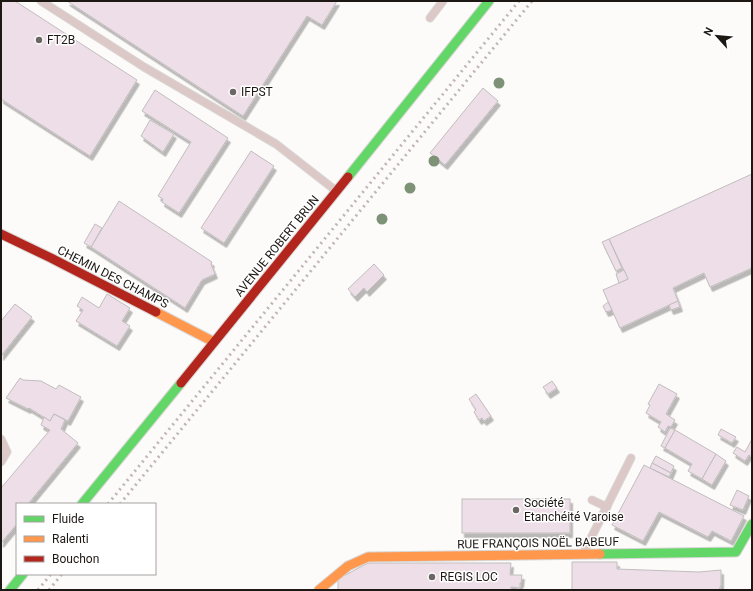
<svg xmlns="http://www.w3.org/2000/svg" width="753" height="591" viewBox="0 0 753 591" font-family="Roboto,sans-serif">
<defs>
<filter id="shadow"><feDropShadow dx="2.5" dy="4.5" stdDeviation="0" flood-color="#0004"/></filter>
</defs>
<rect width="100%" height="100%" fill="#fdfbf9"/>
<g fill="#eddee8" stroke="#c0bdbe" filter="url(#shadow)">
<polygon points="1,1 15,1 137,80 90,156 1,99"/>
<polygon points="67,1 337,1 322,25 307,16 243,116"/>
<polygon points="483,88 498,101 445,165 430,153"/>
<polygon points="155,90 228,138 179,213 162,202 163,199 158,196 191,142 142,111"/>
<polygon points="150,120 174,134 163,152 141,136"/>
<polygon points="251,151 274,166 224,243 201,228"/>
<polygon points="752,174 752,268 710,287 704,273 673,288 678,301 620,328 603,290 628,279 609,239"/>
<polygon points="119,201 212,262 211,264 215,274 202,280 185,308 91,247"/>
<polygon points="95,224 102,228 91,247 84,243"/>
<polygon points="609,239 622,268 616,271 602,242"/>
<polygon points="374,264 384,275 367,292 364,288 355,297 348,289"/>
<polygon points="624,270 628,279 619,283 616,274"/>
<polygon points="107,294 130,308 122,321 130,326 117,346 76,321 83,310 77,306 82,297 99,308"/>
<polygon points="678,301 680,307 671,310 669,305"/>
<polygon points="608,302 612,310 606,312 603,306"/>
<polygon points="15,304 32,317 1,356 1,321"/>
<polygon points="20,378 23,380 41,381 56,389 59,385 81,397 68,421 54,414 50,421 29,408 28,409 6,398"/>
<polygon points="552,381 557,388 548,394 543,387"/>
<polygon points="659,384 677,394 666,414 675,420 671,427 668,426 665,432 658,427 661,422 646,413 650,405 648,404"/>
<polygon points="476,394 491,416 484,421 482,418 479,420 474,412 476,410 469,399"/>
<polygon points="54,414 65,420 61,429 78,443 28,504 17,504 17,524 1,543 1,488 50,430 41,425 44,417 50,421"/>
<polygon points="670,428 675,430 665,448 661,446"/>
<polygon points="721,429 736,437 732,443 718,435"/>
<polygon points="675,430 716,454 702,479 688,471 692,464 665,448"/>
<polygon points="752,439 752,457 749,455 745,461 733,453 737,447 745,452"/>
<polygon points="716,454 726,461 712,485 702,479"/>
<polygon points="656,456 674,466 671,473 652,463"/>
<polygon points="652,463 671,473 669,477 650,468"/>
<polygon points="644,465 744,516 731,541 712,531 708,537 659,512 643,541 612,525"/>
<polygon points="737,490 749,496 743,510 730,505"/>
<rect x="462" y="499" width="108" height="34"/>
<polygon points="572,562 617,562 617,569 699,572 721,570 721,585 719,590 572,590"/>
<polygon points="368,563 511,563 510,575 522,575 521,583 520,583 520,588 511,587 511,590 338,590 338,579"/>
</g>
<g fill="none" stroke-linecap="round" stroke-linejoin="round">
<g stroke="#d8d7d5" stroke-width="9">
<g id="lane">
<polyline points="41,1 144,67 276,144 335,190"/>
<polyline points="430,18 443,1"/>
<polyline points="1,439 7,452 1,462"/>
<polyline points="592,500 607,507"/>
<polyline points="584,552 631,458"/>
</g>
</g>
<g stroke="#d8d7d5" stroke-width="11">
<g id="fast">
<polyline points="348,177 489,1"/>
<polyline points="82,504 181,383"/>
<polyline points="600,554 736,552 752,524"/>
<polyline points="10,590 23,574"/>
</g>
</g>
<g stroke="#d8d7d5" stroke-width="11">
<g id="slow">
<polyline points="156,312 214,342"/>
<polyline points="319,590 348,566 368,557 600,554"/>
</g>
</g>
<g stroke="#d8d7d5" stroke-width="11">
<g id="jam">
<polyline points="1,234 51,258 156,312"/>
<polyline points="181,383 348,177"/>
</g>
</g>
<use href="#lane" stroke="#dcc8c6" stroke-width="7"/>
<use href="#fast" stroke="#63d668" stroke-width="9"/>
<use href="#slow" stroke="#ff974d" stroke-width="9"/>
<use href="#jam" stroke="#b3261e" stroke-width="9"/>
<g stroke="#c1b6b4" stroke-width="3" stroke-dasharray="2 4" stroke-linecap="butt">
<polyline points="108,504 519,1"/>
<polyline points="120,504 532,1"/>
<polyline points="38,590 51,574"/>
<polyline points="49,590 62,574"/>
</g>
</g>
<g fill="#7d9277">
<circle cx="499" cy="83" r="5.5"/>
<circle cx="434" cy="161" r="5.5"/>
<circle cx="410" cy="188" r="5.5"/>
<circle cx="382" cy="219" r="5.5"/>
</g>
<g fill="#6c6765" stroke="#fff" stroke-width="1.5">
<circle cx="39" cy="40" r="4"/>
<circle cx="233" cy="92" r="4"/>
<circle cx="516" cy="510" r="4"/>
<circle cx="432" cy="577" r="4"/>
</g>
<g text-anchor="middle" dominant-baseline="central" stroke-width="3" stroke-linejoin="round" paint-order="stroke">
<g font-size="12" fill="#1e1815" stroke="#fff" text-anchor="start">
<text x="47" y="40">FT2B</text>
<text x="241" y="92">IFPST</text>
<text x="524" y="503">Société<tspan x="524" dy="14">Etanchéité Varoise</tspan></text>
<text x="440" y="577">REGIS LOC</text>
</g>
<g font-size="12" fill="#1e1815" stroke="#fff">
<text transform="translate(277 246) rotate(-51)">AVENUE ROBERT BRUN</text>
<text transform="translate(113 277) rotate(27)">CHEMIN DES CHAMPS</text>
<text transform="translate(538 543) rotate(-1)">RUE FRANÇOIS NOËL BABEUF</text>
</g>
</g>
<rect width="753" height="591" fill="none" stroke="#1e1815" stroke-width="4"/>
<rect x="16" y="503" width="140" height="72" fill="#ffffff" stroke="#a5a3a1"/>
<rect x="24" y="516" width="20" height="6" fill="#63d668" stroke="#a5a3a1"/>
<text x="52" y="523" font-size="12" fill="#1e1815">Fluide</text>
<rect x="24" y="536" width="20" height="6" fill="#ff974d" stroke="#a5a3a1"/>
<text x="52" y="543" font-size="12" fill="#1e1815">Ralenti</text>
<rect x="24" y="556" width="20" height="6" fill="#b3261e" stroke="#a5a3a1"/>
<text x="52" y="563" font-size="12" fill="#1e1815">Bouchon</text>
<g transform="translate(717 36) rotate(297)" stroke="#ffffff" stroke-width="3" paint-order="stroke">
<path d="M0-3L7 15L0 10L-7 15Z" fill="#1e1815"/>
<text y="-6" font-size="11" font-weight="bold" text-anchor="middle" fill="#1e1815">N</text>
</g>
</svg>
